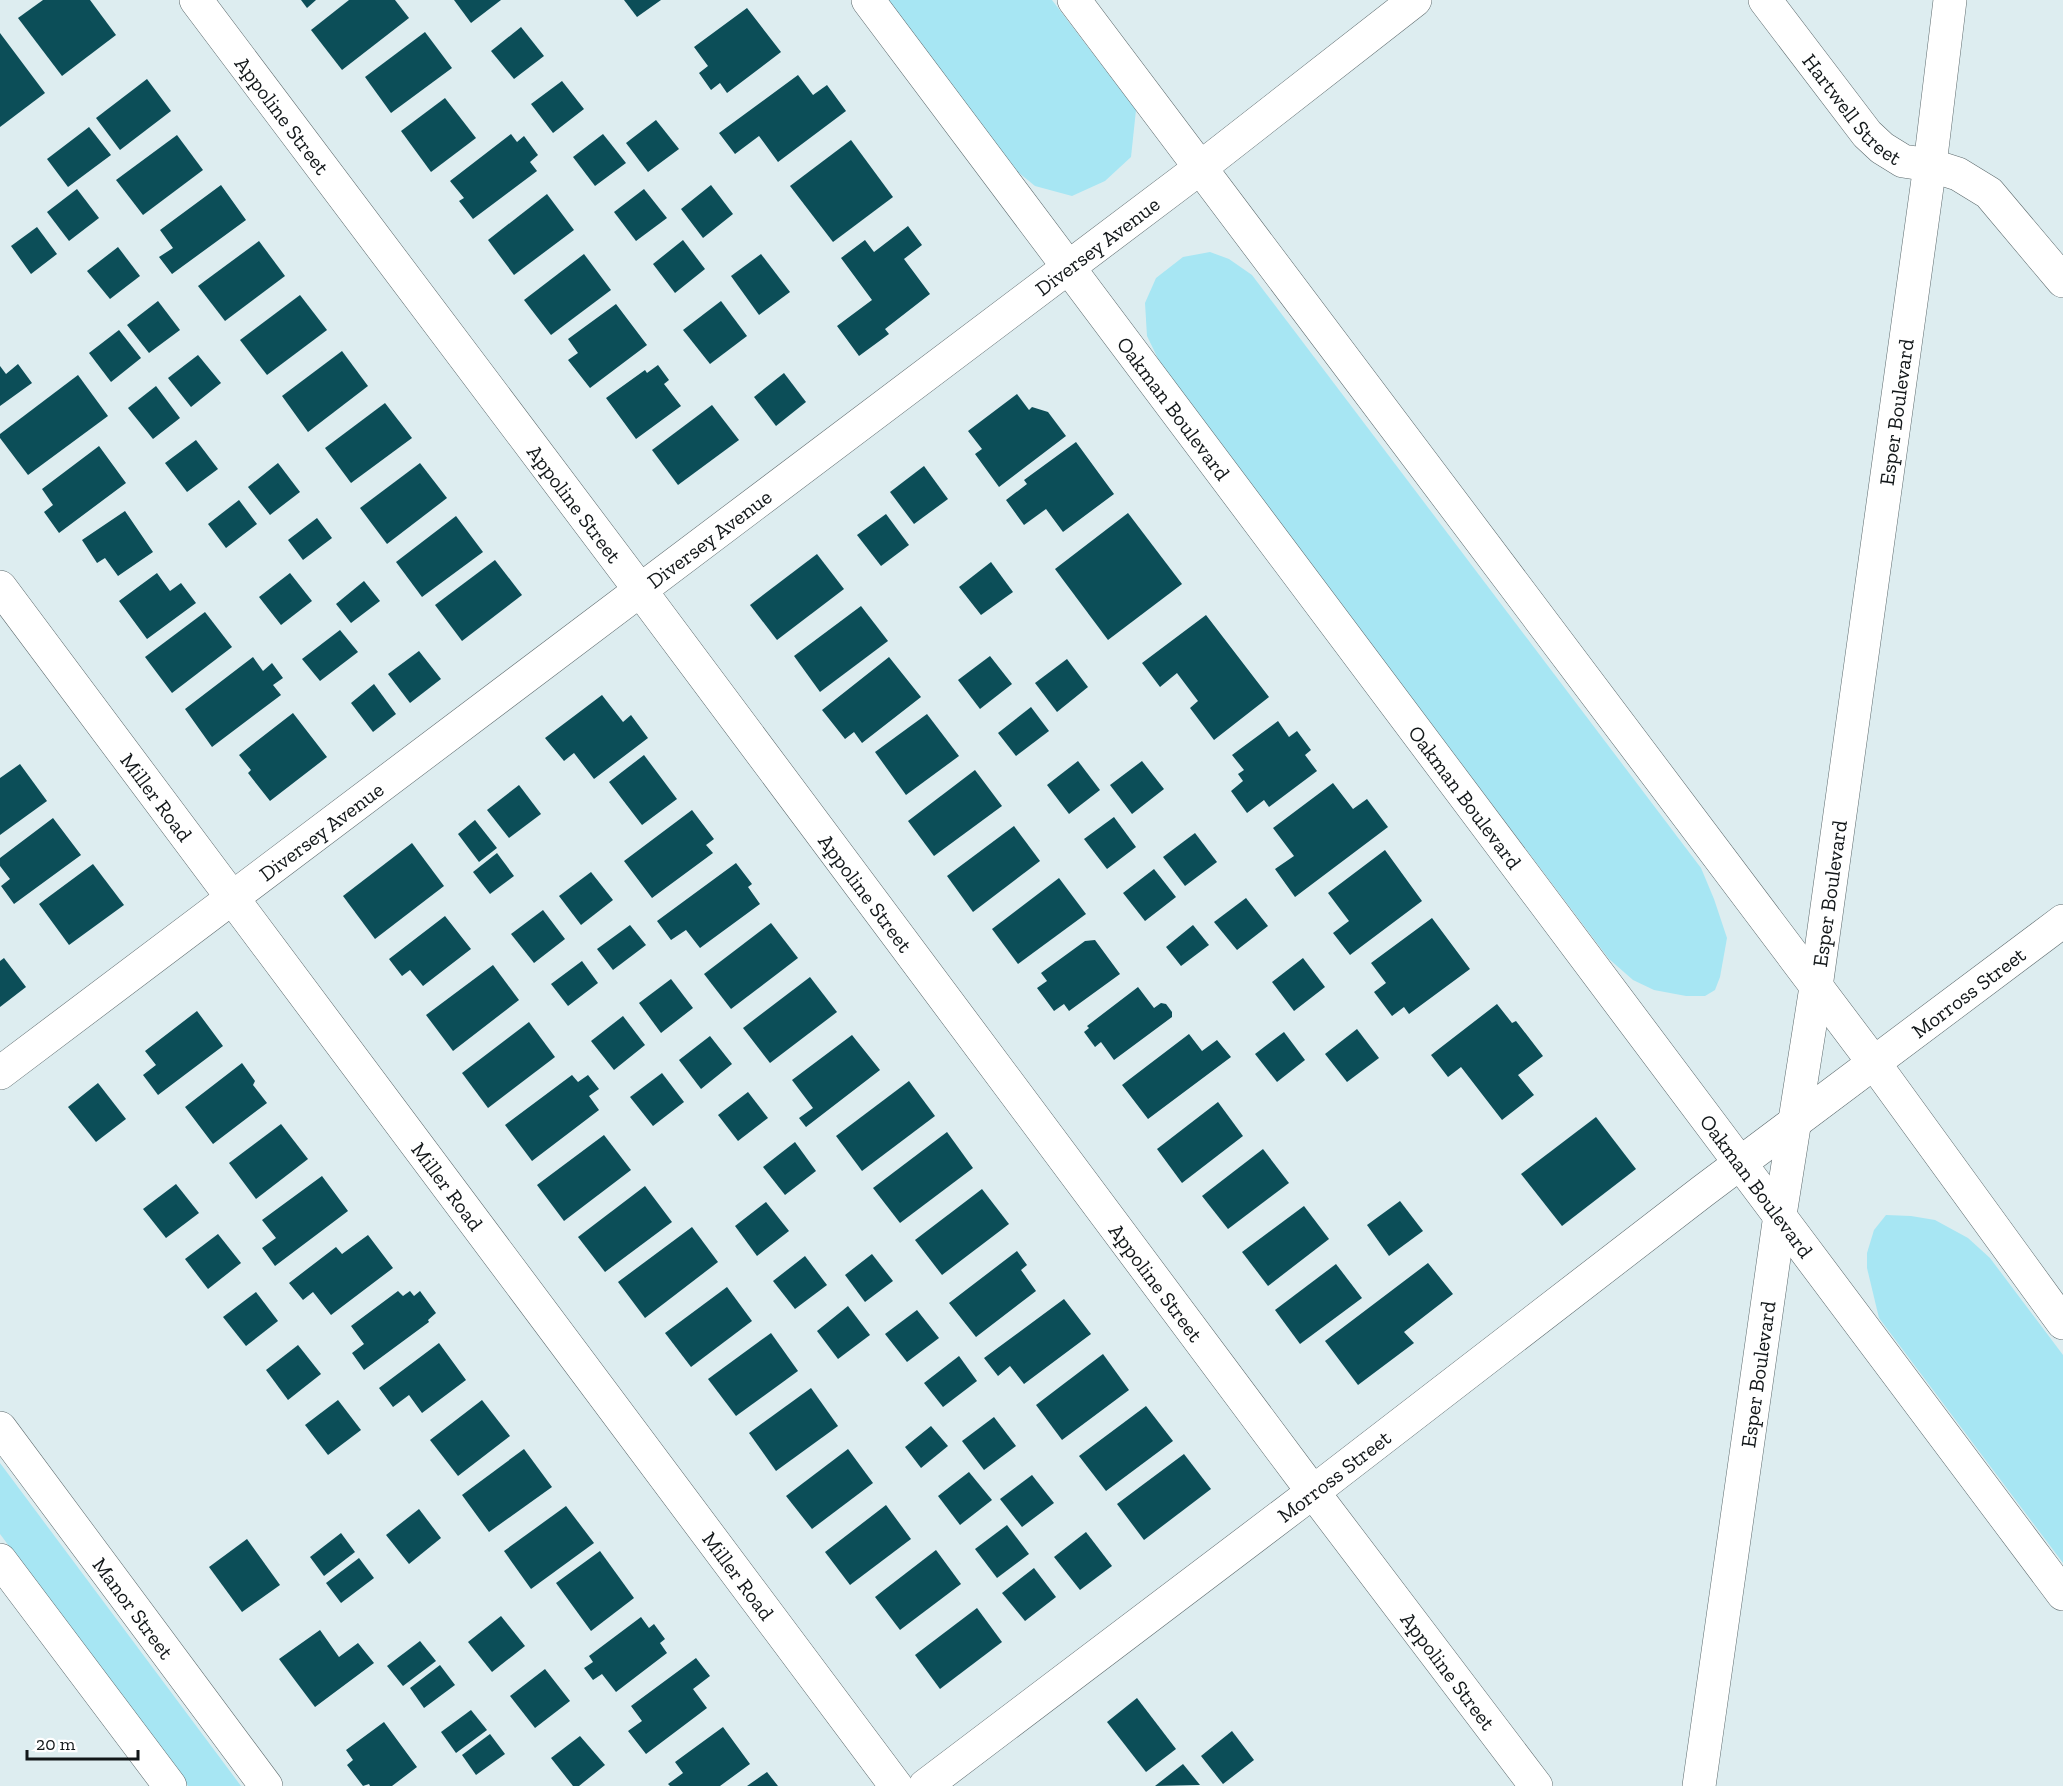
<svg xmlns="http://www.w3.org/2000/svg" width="2063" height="1786" viewBox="0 0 2063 1786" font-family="'Zilla Slab',serif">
<rect width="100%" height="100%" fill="#ddedf0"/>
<g fill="#a7e6f3">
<polygon points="885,0 1052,0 1136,110 1131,157 1105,181 1072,196 1035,186 1003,160"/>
<polygon points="1210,252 1229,259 1252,275 1701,868 1714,899 1727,938 1720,977 1715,990 1705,996 1686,996 1654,990 1633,980 1609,959 1163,369 1147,336 1145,303 1156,278 1183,257"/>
<polygon points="1886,1215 1911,1216 1935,1220 1968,1238 1990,1258 2063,1355 2063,1563 1879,1318 1867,1268 1867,1253 1874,1230"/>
<polygon points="0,1463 241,1786 188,1786 0,1534"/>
</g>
<g fill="#0c4e58">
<polygon points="43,0 90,0 116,35 62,76 18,18"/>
<polygon points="301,0 316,0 307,8"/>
<polygon points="349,0 395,0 409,18 342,70 311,30"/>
<polygon points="454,0 501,0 471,23"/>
<polygon points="624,0 661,0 637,17"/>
<polygon points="747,8 781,52 727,93 720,83 711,90 699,73 708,66 694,47"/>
<polygon points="521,27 544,56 514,79 491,51"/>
<polygon points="425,32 452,68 391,113 365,77"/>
<polygon points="0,33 45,93 0,127"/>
<polygon points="798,75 813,95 827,85 846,111 778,162 759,136 735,154 719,133"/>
<polygon points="147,79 171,111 120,150 96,118"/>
<polygon points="562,81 584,109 553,133 531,104"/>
<polygon points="445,98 476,138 431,172 401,131"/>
<polygon points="656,120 679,149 648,172 626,143"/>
<polygon points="89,127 111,155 68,187 47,159"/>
<polygon points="511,134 517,142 524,136 538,155 530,162 537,171 473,219 459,201 464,198 450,181"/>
<polygon points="603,134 626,163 595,186 573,157"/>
<polygon points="177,135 203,170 143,215 116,180"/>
<polygon points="851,140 893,197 833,242 790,186"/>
<polygon points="221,185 246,220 172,274 159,257 173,248 160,230"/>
<polygon points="711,185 733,214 703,238 681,209"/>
<polygon points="77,189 99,218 69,241 47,212"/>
<polygon points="644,189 667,218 636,241 614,212"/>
<polygon points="547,194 574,230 514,275 488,240"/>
<polygon points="908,226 922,245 904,259 930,294 885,329 889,334 859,356 837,326 872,300 841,258 865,240 874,252"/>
<polygon points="37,227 57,254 31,274 11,246"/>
<polygon points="683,240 705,269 675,293 653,264"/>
<polygon points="259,241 285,276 225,321 198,286"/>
<polygon points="118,247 140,276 110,299 87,271"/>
<polygon points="584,254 611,290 551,335 524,300"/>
<polygon points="761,254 790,292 759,315 731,276"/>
<polygon points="300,295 327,330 267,375 240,340"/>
<polygon points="158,301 180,330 149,353 127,325"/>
<polygon points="721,301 747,336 710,364 683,330"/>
<polygon points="616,304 647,345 590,388 568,360 578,353 568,339"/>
<polygon points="119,330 141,358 111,382 89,353"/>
<polygon points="342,351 368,386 308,432 282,396"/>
<polygon points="198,355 221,383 191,407 168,378"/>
<polygon points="18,364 32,383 0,406 0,366 6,374"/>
<polygon points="658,365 669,380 664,384 681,406 636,439 606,398 645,370 647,373"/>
<polygon points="784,373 806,402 776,426 754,397"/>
<polygon points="78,375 108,416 28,475 0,438 0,434"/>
<polygon points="156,386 180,418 153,439 128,408"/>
<polygon points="1017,394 1029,410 1032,407 1048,412 1066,436 999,487 975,454 982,449 968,431"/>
<polygon points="385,403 412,438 351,483 325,448"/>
<polygon points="712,405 739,440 678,485 652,450"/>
<polygon points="196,440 218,469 187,492 165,463"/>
<polygon points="1076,442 1114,494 1063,532 1046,509 1024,525 1006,500 1027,484 1024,480"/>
<polygon points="99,446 126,483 59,533 44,512 53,505 42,489"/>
<polygon points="278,463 300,492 270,515 248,487"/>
<polygon points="420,463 447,498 387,544 360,508"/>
<polygon points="924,466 948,499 914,524 890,492"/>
<polygon points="239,500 257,524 226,548 208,524"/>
<polygon points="125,511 153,552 118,576 105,558 97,563 82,540"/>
<polygon points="1128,513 1182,584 1108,640 1055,569"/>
<polygon points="886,514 909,545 881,566 857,535"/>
<polygon points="456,516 483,552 422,597 396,562"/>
<polygon points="317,518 332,538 303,560 288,540"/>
<polygon points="817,554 844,589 777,640 750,605"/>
<polygon points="495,560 522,595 462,641 435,605"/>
<polygon points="991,562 1013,592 981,615 959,587"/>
<polygon points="157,573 170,591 181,583 196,603 147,639 119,601"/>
<polygon points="290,573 312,601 281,625 259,597"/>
<polygon points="364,581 380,601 351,623 336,604"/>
<polygon points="861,606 888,641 820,692 794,656"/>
<polygon points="205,612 232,647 172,693 145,657"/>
<polygon points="1206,615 1269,697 1214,740 1190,708 1198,701 1177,673 1160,687 1142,663"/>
<polygon points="340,630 358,652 320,681 302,659"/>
<polygon points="419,651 441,679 410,703 388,674"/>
<polygon points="990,656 1012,684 980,709 958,680"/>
<polygon points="253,657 263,671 272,663 283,678 273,685 281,695 212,747 185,709"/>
<polygon points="889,657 921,697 862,743 854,732 845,739 822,710"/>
<polygon points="1067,659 1088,687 1057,712 1035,683"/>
<polygon points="374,684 396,714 373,732 351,703"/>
<polygon points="602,695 623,722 631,715 648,738 594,779 574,753 564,761 545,738"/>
<polygon points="1031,707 1049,731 1016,756 998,733"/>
<polygon points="293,713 327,757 270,801 248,773 251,770 239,755"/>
<polygon points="927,714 959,756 906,795 875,752"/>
<polygon points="1278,721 1289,737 1297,731 1311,750 1305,755 1317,771 1269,807 1264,800 1247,813 1231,791 1243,781 1238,774 1244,770 1232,755"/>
<polygon points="644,755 677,799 642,825 609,782"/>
<polygon points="1078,761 1100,790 1069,814 1047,785"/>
<polygon points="1142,761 1164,789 1132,814 1110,785"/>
<polygon points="20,764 47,801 0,835 0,778"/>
<polygon points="975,770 1002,806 934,856 908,821"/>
<polygon points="1333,783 1353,809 1367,799 1388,827 1295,897 1275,869 1294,856 1273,828"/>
<polygon points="519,785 541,814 509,838 487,810"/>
<polygon points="692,810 714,839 706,845 713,853 652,898 624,861"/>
<polygon points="1114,817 1136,847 1107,869 1084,839"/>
<polygon points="53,818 81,855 14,904 1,886 10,879 0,866 0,858"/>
<polygon points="475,820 497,848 479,862 458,834"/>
<polygon points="1014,826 1040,861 973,912 947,876"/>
<polygon points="1195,833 1217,862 1185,886 1163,857"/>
<polygon points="412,843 444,886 375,939 343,896"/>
<polygon points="1385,850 1422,901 1350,955 1333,933 1349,921 1328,893"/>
<polygon points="497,853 514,876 490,894 473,872"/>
<polygon points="736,863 752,884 748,887 760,904 700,948 686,930 671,940 657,921"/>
<polygon points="93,864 124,905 69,945 39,904"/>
<polygon points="1154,869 1176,897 1145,921 1123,893"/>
<polygon points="591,872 613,900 581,925 559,896"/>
<polygon points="1059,878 1086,914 1018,964 992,929"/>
<polygon points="1246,898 1268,926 1237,950 1214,922"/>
<polygon points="543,910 565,939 534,963 511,934"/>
<polygon points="445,916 471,949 423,986 410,970 402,976 389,959"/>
<polygon points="1432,918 1470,969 1409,1014 1404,1007 1392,1016 1374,992 1386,983 1371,963"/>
<polygon points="771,923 798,958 731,1009 704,974"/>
<polygon points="630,925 646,945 613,970 597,949"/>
<polygon points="1193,925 1209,945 1181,966 1166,947"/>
<polygon points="1095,940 1120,974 1069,1011 1064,1004 1054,1011 1037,988 1047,981 1041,973 1085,941"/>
<polygon points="4,958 26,987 0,1007 0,961"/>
<polygon points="1303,958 1325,987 1294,1011 1272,982"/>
<polygon points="582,961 598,983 568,1006 551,984"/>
<polygon points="493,965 519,1000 453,1051 426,1015"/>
<polygon points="810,977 837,1012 770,1063 743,1028"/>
<polygon points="671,979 693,1008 661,1033 639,1003"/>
<polygon points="1138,987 1154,1008 1161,1003 1166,1004 1172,1012 1172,1017 1114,1060 1101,1042 1095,1047 1084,1032 1089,1028 1087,1026"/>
<polygon points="1497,1004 1512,1023 1516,1021 1543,1056 1518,1075 1534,1095 1502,1120 1461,1067 1448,1077 1431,1055"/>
<polygon points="197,1011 223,1046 158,1095 143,1075 156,1065 145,1051"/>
<polygon points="623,1016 645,1045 614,1070 591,1041"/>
<polygon points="529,1022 555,1057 488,1108 462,1073"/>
<polygon points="1357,1029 1379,1058 1347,1082 1325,1054"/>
<polygon points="1284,1032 1305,1060 1277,1082 1255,1054"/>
<polygon points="1189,1034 1202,1051 1217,1040 1231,1057 1148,1119 1122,1085"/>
<polygon points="852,1035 880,1070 806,1127 799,1118 813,1108 792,1080"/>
<polygon points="710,1036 732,1064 701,1089 679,1060"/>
<polygon points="242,1063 255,1081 253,1085 267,1103 213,1144 185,1107"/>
<polygon points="662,1073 684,1102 653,1126 630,1097"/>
<polygon points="572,1075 578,1082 588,1075 599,1089 589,1096 599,1110 532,1161 505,1125"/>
<polygon points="909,1081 935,1116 862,1171 836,1136"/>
<polygon points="98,1083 126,1119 96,1142 68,1107"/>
<polygon points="748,1092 768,1118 738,1141 718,1115"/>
<polygon points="1218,1102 1243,1136 1182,1183 1157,1149"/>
<polygon points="1596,1117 1636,1169 1562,1226 1521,1174"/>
<polygon points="281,1124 308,1159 256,1199 229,1163"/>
<polygon points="947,1132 973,1168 900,1223 873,1188"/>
<polygon points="604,1135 631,1170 564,1221 537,1185"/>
<polygon points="795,1142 816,1171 785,1195 763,1167"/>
<polygon points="1263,1149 1289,1183 1228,1229 1202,1196"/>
<polygon points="322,1176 348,1211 275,1266 262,1248 276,1238 262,1220"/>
<polygon points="176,1184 199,1213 166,1238 143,1209"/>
<polygon points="645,1186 672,1222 605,1272 578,1237"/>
<polygon points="982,1189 1009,1224 942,1275 915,1240"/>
<polygon points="1400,1201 1423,1231 1389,1256 1367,1225"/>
<polygon points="766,1202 789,1231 757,1256 735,1226"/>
<polygon points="1304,1206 1329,1239 1268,1286 1242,1252"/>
<polygon points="692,1227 718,1262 645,1318 618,1282"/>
<polygon points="218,1234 241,1263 208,1289 185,1259"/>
<polygon points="368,1235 393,1268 331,1315 313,1292 303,1300 289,1283 336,1247 342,1254"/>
<polygon points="1017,1251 1027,1265 1021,1270 1036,1291 976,1337 949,1303"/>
<polygon points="872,1254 893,1281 865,1302 845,1275"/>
<polygon points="805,1256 827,1285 795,1309 773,1281"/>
<polygon points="1428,1263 1453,1294 1404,1332 1414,1343 1358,1385 1325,1341"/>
<polygon points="1336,1264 1362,1298 1300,1344 1275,1310"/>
<polygon points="727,1287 752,1321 691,1367 665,1333"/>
<polygon points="398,1291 403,1296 410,1291 414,1296 420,1291 436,1313 428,1320 429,1322 364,1370 352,1353 364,1344 351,1326"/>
<polygon points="256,1292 278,1321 246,1346 223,1317"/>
<polygon points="1064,1299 1091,1334 1024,1384 1010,1366 998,1376 984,1358"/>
<polygon points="848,1306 870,1335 838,1359 817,1331"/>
<polygon points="917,1310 939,1338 907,1362 885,1334"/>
<polygon points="771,1333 798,1371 736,1416 708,1379"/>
<polygon points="439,1343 466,1380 422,1413 409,1395 393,1407 379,1388"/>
<polygon points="298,1345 321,1374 288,1400 266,1370"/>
<polygon points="1103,1354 1129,1390 1062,1440 1036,1405"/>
<polygon points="959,1356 977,1381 943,1407 924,1383"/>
<polygon points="811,1388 838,1426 776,1471 749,1433"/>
<polygon points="338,1400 361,1430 328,1455 305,1425"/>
<polygon points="482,1400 510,1436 458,1476 430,1440"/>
<polygon points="1146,1406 1173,1441 1106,1491 1079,1456"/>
<polygon points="994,1417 1016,1446 984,1470 962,1441"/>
<polygon points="931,1426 948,1446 921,1468 905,1447"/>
<polygon points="524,1449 552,1487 489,1532 462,1495"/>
<polygon points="848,1449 873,1483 812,1529 786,1496"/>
<polygon points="1184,1454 1211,1489 1144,1540 1117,1504"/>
<polygon points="969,1472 992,1500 960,1525 938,1496"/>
<polygon points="1032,1475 1054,1503 1022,1527 1000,1499"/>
<polygon points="886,1505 911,1539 850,1585 825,1552"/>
<polygon points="566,1506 594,1543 531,1589 504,1551"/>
<polygon points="419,1509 441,1538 409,1564 386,1535"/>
<polygon points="1007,1525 1029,1554 997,1578 975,1549"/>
<polygon points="1086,1532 1112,1566 1080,1590 1054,1557"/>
<polygon points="341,1533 355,1552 324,1576 310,1557"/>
<polygon points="247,1539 280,1585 242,1612 209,1567"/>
<polygon points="936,1550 961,1584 900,1630 875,1597"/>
<polygon points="600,1551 634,1598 591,1631 556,1583"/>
<polygon points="359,1558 374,1578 341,1603 326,1583"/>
<polygon points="1034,1568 1056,1597 1025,1621 1002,1593"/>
<polygon points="977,1608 1002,1642 940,1689 915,1655"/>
<polygon points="501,1616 525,1646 492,1672 468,1642"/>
<polygon points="641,1617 649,1628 654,1624 665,1639 660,1643 667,1653 616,1692 602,1674 593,1680 584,1668 593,1662 589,1656"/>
<polygon points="320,1630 339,1657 358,1643 374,1663 315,1707 279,1659"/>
<polygon points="420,1641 436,1661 403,1686 387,1666"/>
<polygon points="696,1658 710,1676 693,1689 707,1708 646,1754 628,1731 642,1721 631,1706"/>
<polygon points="440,1665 455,1685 424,1708 410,1688"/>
<polygon points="545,1669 570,1701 535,1728 510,1696"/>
<polygon points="1137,1698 1176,1749 1146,1772 1107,1722"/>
<polygon points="471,1710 487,1730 456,1753 441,1732"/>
<polygon points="384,1722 417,1767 392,1786 370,1786 369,1784 363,1786 347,1765 353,1760 346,1750"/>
<polygon points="723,1727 750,1764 720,1786 670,1786 668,1784 683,1773 675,1762"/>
<polygon points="1232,1731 1254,1760 1223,1784 1201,1756"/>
<polygon points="490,1734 505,1754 476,1775 462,1755"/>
<polygon points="580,1736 605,1765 579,1786 573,1786 551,1758"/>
<polygon points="1183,1764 1200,1785 1155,1786"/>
<polygon points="767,1772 778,1786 747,1786"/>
</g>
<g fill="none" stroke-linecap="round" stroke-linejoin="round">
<g stroke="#5d6a6d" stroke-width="34">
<g id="minor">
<path id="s1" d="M196,0L640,590L1313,1492L1536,1786"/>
<path id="s2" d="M868,0L2063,1594"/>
<polyline points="1074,0 1874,1063 2063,1323"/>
<path id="s3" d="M1765,0L1867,134L1882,148L1903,161L1930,165L1958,174L1989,193L2063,281"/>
<path id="s4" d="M0,587L896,1786"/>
<path id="s5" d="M0,1073L1200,168L1415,0"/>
<path id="s6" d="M0,1428L266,1786"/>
<polyline points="0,1560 170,1786"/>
<path id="s7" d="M925,1786L1313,1492L1703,1191L2063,921"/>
<path id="s8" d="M1699,1786L1780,1215L1816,987L1930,165L1950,0"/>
</g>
</g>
<use href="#minor" stroke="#fff" stroke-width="33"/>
</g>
<g text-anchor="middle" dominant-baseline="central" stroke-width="6" stroke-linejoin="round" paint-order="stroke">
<g font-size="21" fill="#121719" stroke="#fff">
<text stroke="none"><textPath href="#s3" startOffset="140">Hartwell Street</textPath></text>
<text stroke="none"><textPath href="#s1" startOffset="144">Appoline Street</textPath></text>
<text stroke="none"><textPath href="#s5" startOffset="1374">Diversey Avenue</textPath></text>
<text stroke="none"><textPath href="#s2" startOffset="510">Oakman Boulevard</textPath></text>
<text stroke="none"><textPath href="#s8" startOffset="1388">Esper Boulevard</textPath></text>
<text stroke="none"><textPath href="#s1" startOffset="630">Appoline Street</textPath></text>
<text stroke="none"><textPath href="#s5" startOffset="888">Diversey Avenue</textPath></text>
<text stroke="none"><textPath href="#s4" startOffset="262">Miller Road</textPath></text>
<text stroke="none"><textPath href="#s2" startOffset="996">Oakman Boulevard</textPath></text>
<text stroke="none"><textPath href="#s5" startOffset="402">Diversey Avenue</textPath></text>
<text stroke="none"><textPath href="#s1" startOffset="1116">Appoline Street</textPath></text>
<text stroke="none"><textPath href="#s8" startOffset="902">Esper Boulevard</textPath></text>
<text stroke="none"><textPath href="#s7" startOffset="1311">Morross Street</textPath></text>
<text stroke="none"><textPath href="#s2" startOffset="1482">Oakman Boulevard</textPath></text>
<text stroke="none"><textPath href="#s4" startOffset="748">Miller Road</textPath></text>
<text stroke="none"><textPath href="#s1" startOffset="1602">Appoline Street</textPath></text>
<text stroke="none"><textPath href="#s8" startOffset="416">Esper Boulevard</textPath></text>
<text stroke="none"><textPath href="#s7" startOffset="513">Morross Street</textPath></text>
<text stroke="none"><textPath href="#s4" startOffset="1234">Miller Road</textPath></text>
<text stroke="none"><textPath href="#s6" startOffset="224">Manor Street</textPath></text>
<text stroke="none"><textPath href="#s1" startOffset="2088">Appoline Street</textPath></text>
</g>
</g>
<path d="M27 1750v9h111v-9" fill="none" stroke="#121719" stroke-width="3"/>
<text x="36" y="1750" font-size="18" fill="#121719" stroke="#ffffff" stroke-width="4.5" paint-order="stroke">20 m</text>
</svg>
